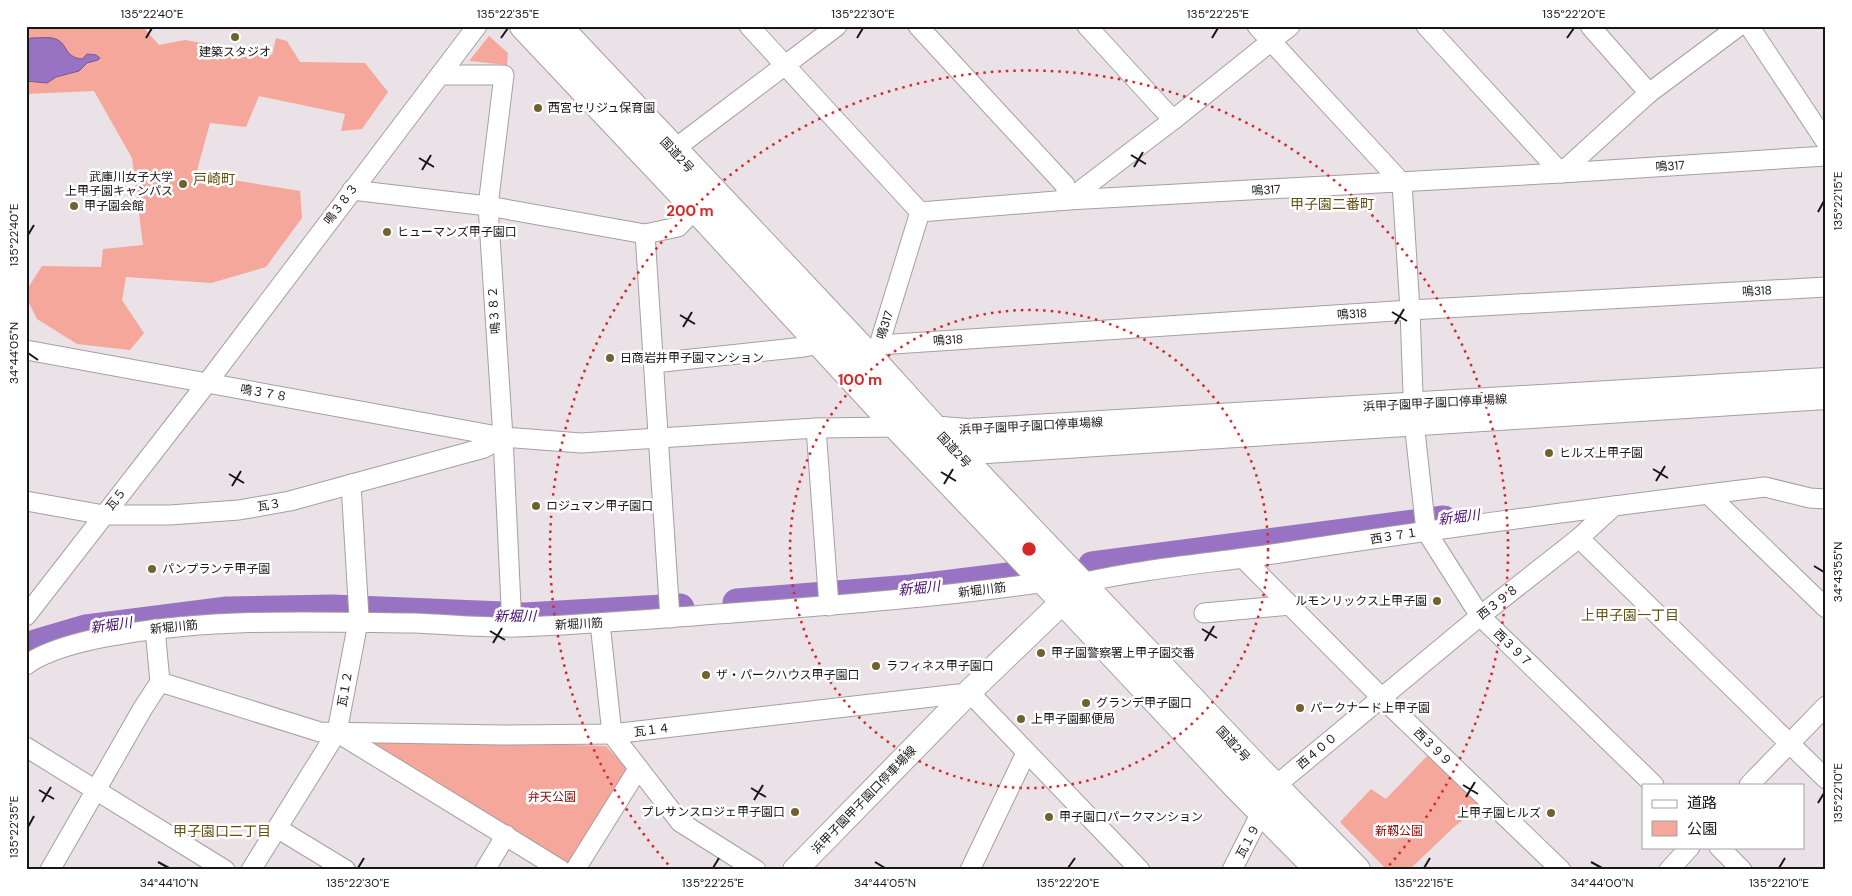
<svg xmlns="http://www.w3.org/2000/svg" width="1852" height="896" viewBox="0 0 1852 896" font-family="'DM Sans','Noto Sans JP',sans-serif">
<rect width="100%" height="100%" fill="#eae2e6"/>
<g fill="#f5a79b">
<polygon points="26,26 142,26 159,45 185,40 272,55 276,38 287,41 300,62 365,63 388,92 362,129 341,131 345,114 259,96 246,127 210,123 196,174 300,191 302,218 266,267 211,283 126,277 122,300 144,333 130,350 77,344 37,319 26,297 26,291 42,266 101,267 103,249 143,245 132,158 94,91 26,94"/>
<polygon points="489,36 508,53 507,65 469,61"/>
<polygon points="375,739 606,746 630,771 570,870 373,746"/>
<polygon points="1429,754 1483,803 1453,828 1409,870 1387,870 1340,822 1371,789 1386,799"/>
</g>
<path fill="#9973c3" stroke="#735790" d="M31,38C38,38 46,37 52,38C69,41 62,57 82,59L87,54L96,55L100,58L98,60L87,63L79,71L56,77L47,83L26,81V41Z"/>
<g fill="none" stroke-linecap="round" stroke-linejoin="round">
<g stroke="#9973c3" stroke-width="29">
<polyline points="1092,566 1444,520"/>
<polyline points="737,603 911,589 1008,577"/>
<polyline points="26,651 35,644 86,629 227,611 332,609 525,617 680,608"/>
</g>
<g stroke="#a69fa2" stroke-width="21">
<g id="minor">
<polyline points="749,26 920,212"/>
<polyline points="918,26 1065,185 1068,200 1173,120 1290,26"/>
<polyline points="1087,26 1173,120"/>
<polyline points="1257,26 1402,183 1410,310 1414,422 1426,531 1480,616 1654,785"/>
<polyline points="1426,26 1561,173 1649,93 1739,26"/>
<polyline points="1590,26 1649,93"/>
<polyline points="1749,26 1826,142"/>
<polyline points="440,75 504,75 488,206 503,437 512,627"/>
<polyline points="673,150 837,26"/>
<polyline points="352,190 488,206 645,234 678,227 696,208"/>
<polyline points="920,212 1068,200 1561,173 1826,156"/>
<polyline points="645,234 670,618"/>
<polyline points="879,345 1410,310 1826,287"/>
<polyline points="26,350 503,437 581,443 816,428 898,427"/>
<polyline points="871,353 879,345 920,212"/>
<polyline points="654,363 804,347 821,344"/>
<polyline points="816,428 829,606"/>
<polyline points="1708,494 1826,608"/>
<polyline points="26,501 104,515 170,515 239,510 290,501 484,448 503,437"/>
<polyline points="1579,538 1826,779"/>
<polyline points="1244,559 1381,697 1561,870"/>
<path d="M1081,583C1146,568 1214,563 1280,553C1441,528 1603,507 1765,487L1810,498L1826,499"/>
<polyline points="1204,613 1290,605"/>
<polyline points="26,616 207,383 477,26"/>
<polyline points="600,623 612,734 680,822 756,870"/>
<path d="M26,665C49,648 95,638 124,634C219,618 316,622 412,623C447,624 481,628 516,627C588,625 660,618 732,613C837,605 942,597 1046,582"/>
<polyline points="160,682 320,732 502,735 612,734 958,694 966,696"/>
<polyline points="969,692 1140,870"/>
<polyline points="338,733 561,870"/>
<polyline points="26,747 225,870"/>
<polyline points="1749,785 1826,706"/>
<polyline points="277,828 346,870"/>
<polyline points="1719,847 1742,870"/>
<polyline points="50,870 143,708 160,682 155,629"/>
<polyline points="251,870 337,732 359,617 351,484"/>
<polyline points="485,870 506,835"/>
<polyline points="575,870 638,769"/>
<polyline points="970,870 1026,753"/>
<polyline points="1232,870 1274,787 1480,616 1579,538 1614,506"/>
<polyline points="1669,870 1690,847"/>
</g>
</g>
<g stroke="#a69fa2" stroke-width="26">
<g id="major">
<polyline points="942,429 967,431 1826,380"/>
<polyline points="938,439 987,451 1826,397"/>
<polyline points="795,870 969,692 1077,588"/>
</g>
</g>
<g stroke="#a69fa2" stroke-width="30">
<g id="highway">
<polyline points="524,26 696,208 898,427 1063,600 1236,785 1320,870"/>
<polyline points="557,26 868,356 945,441 1255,767 1356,870"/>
</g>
</g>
<use href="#minor" stroke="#fff" stroke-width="19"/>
<use href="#major" stroke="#fff" stroke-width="24"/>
<use href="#highway" stroke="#fff" stroke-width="28"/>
</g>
<path fill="none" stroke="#191618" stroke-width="2" d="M146,38L152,28M501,38L508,28M857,38L863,28M1212,38L1218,28M1567,38L1574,28M1131,155L1146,164M419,158L434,167M1134,167L1143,152M422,170L431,155M1818,212L1824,201M28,235L34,225M1392,312L1407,321M680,315L695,324M1395,324L1404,309M683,327L692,312M28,353L38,360M1653,469L1668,478M941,472L956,481M229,474L244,483M1656,481L1665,466M944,484L953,469M232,486L241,471M1814,566L1824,572M1202,629L1217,638M490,631L505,640M1205,641L1214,626M493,643L502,628M1463,785L1478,794M751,788L766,797M39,790L54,799M1466,797L1475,782M754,800L763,785M42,802L51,787M1818,803L1824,793M28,827L34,816M158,862L169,868M875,862L885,868M1591,862L1602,868M358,868L364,858M713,868L719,858M1068,868L1075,858M1424,868L1430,858M1779,868L1785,858"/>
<g fill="none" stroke="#d62828" stroke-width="2.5" stroke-dasharray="2.5 5">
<circle cx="1029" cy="549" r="239"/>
<path d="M673 870A479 479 0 1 1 1385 870"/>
</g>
<g fill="#70612f" stroke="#fff" stroke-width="2">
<circle cx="235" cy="37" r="5"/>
<circle cx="538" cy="108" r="5"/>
<circle cx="183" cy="184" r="5"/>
<circle cx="74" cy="206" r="5"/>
<circle cx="387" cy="232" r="5"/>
<circle cx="610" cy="358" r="5"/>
<circle cx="1549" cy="453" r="5"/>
<circle cx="536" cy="506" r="5"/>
<circle cx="152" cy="569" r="5"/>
<circle cx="1437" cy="601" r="5"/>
<circle cx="1041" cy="653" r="5"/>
<circle cx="876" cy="666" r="5"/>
<circle cx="706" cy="675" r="5"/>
<circle cx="1086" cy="703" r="5"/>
<circle cx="1300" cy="708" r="5"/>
<circle cx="1021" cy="719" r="5"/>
<circle cx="795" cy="812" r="5"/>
<circle cx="1551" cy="813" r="5"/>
<circle cx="1049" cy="817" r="5"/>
</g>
<g text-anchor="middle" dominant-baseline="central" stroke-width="5" stroke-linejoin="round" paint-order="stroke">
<g font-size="12" fill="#191618" stroke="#fff" text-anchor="start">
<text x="235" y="52" text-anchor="middle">建築スタジオ</text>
<text x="548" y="108">西宮セリジュ保育園</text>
<text x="173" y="177" text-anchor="end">武庫川女子大学<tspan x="173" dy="14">上甲子園キャンパス</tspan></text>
<text x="84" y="206">甲子園会館</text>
<text x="397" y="232">ヒューマンズ甲子園口</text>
<text x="620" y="358">日商岩井甲子園マンション</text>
<text x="1559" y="453">ヒルズ上甲子園</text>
<text x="546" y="506">ロジュマン甲子園口</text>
<text x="162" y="569">パンプランテ甲子園</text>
<text x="1427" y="601" text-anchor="end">ルモンリックス上甲子園</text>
<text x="1051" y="653">甲子園警察署上甲子園交番</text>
<text x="886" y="666">ラフィネス甲子園口</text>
<text x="716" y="675">ザ・パークハウス甲子園口</text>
<text x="1096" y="703">グランデ甲子園口</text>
<text x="1310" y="708">パークナード上甲子園</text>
<text x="1031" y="719">上甲子園郵便局</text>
<text x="785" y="812" text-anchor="end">プレサンスロジェ甲子園口</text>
<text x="1541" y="813" text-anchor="end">上甲子園ヒルズ</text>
<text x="1059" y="817">甲子園口パークマンション</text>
</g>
<g font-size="12" fill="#191618" stroke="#fff">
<text transform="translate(677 155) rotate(47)">国道2号</text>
<text transform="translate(1670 166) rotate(-4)">鳴317</text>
<text transform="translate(1266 190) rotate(-3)">鳴317</text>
<text transform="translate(341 204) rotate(-53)">鳴３８３</text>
<text transform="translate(1757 291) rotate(-3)">鳴318</text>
<text transform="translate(494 310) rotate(-94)">鳴３８２</text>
<text transform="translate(1352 314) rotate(-4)">鳴318</text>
<text transform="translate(885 325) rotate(-73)">鳴317</text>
<text transform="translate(948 340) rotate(-4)">鳴318</text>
<text transform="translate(264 393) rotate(10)">鳴３７８</text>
<text transform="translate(1435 403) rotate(-3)">浜甲子園甲子園口停車場線</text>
<text transform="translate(1031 426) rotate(-3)">浜甲子園甲子園口停車場線</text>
<text transform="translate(954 450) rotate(47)">国道2号</text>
<text transform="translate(116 499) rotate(-52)">瓦５</text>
<text transform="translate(269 505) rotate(-10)">瓦３</text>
<text transform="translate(1394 536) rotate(-9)">西３７１</text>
<text transform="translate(982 590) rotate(-7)">新堀川筋</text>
<text transform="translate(1498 602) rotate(-38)">西３９８</text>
<text transform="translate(579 624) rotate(-3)">新堀川筋</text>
<text transform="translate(174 627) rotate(-6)">新堀川筋</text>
<text transform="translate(1513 648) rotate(44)">西３９７</text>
<text transform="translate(345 689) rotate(-80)">瓦１２</text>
<text transform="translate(652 730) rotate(-7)">瓦１４</text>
<text transform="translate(1233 744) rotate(47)">国道2号</text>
<text transform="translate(1433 747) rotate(44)">西３９９</text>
<text transform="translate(1317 751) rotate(-40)">西４００</text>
<text transform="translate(864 800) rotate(-46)">浜甲子園甲子園口停車場線</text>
<text transform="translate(1248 841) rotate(-62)">瓦１９</text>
</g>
<g font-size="12" fill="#860d06" stroke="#fff">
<text x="552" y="797">弁天公園</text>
<text x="1399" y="831">新靱公園</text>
</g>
<g font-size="14" fill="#615013" stroke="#fff">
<text x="214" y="179">戸崎町</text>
<text x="1332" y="204">甲子園二番町</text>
<text x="1630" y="615">上甲子園一丁目</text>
<text x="222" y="831">甲子園口二丁目</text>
</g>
<g font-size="14" font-style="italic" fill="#460c70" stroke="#fff">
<text transform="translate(1459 517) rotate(-7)">新堀川</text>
<text transform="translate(919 588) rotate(-6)">新堀川</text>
<text x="515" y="616">新堀川</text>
<text transform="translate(111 625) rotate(-8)">新堀川</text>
</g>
</g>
<circle cx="1029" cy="549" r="8" fill="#d62828" stroke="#fff" stroke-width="2.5"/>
<g font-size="15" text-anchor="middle" font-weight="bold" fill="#d62828" stroke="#fff" stroke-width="5" stroke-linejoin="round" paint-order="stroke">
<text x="690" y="216">200 m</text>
<text x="860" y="385">100 m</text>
</g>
<rect width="1852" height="896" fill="none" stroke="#ffffff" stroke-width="55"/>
<rect x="1642" y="784" width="162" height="65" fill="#ffffff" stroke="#a3a2a3"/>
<rect x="1652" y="800" width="25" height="8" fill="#ffffff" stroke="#a3a2a3"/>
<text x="1687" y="808" font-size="15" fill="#191618">道路</text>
<rect x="1652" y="821" width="25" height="15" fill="#f5a79b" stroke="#a3a2a3"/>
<text x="1687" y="834" font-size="15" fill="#191618">公園</text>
<rect x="28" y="28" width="1796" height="840" fill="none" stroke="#191618" stroke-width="2"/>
<g font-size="12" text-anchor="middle" fill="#191618">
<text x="152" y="18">135°22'40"E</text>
<text x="508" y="18">135°22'35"E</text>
<text x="863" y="18">135°22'30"E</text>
<text x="1218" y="18">135°22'25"E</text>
<text x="1574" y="18">135°22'20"E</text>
<text transform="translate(1838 201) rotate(-90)" y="4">135°22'15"E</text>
<text transform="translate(14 235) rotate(-90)" y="4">135°22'40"E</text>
<text transform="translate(14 353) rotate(-90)" y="4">34°44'05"N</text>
<text transform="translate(1838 572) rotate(-90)" y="4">34°43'55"N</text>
<text transform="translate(1838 793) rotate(-90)" y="4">135°22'10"E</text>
<text transform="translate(14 827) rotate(-90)" y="4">135°22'35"E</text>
<text x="169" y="887">34°44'10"N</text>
<text x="358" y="887">135°22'30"E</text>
<text x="713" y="887">135°22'25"E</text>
<text x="885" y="887">34°44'05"N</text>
<text x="1068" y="887">135°22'20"E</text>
<text x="1424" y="887">135°22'15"E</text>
<text x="1602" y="887">34°44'00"N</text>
<text x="1779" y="887">135°22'10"E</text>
</g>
</svg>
